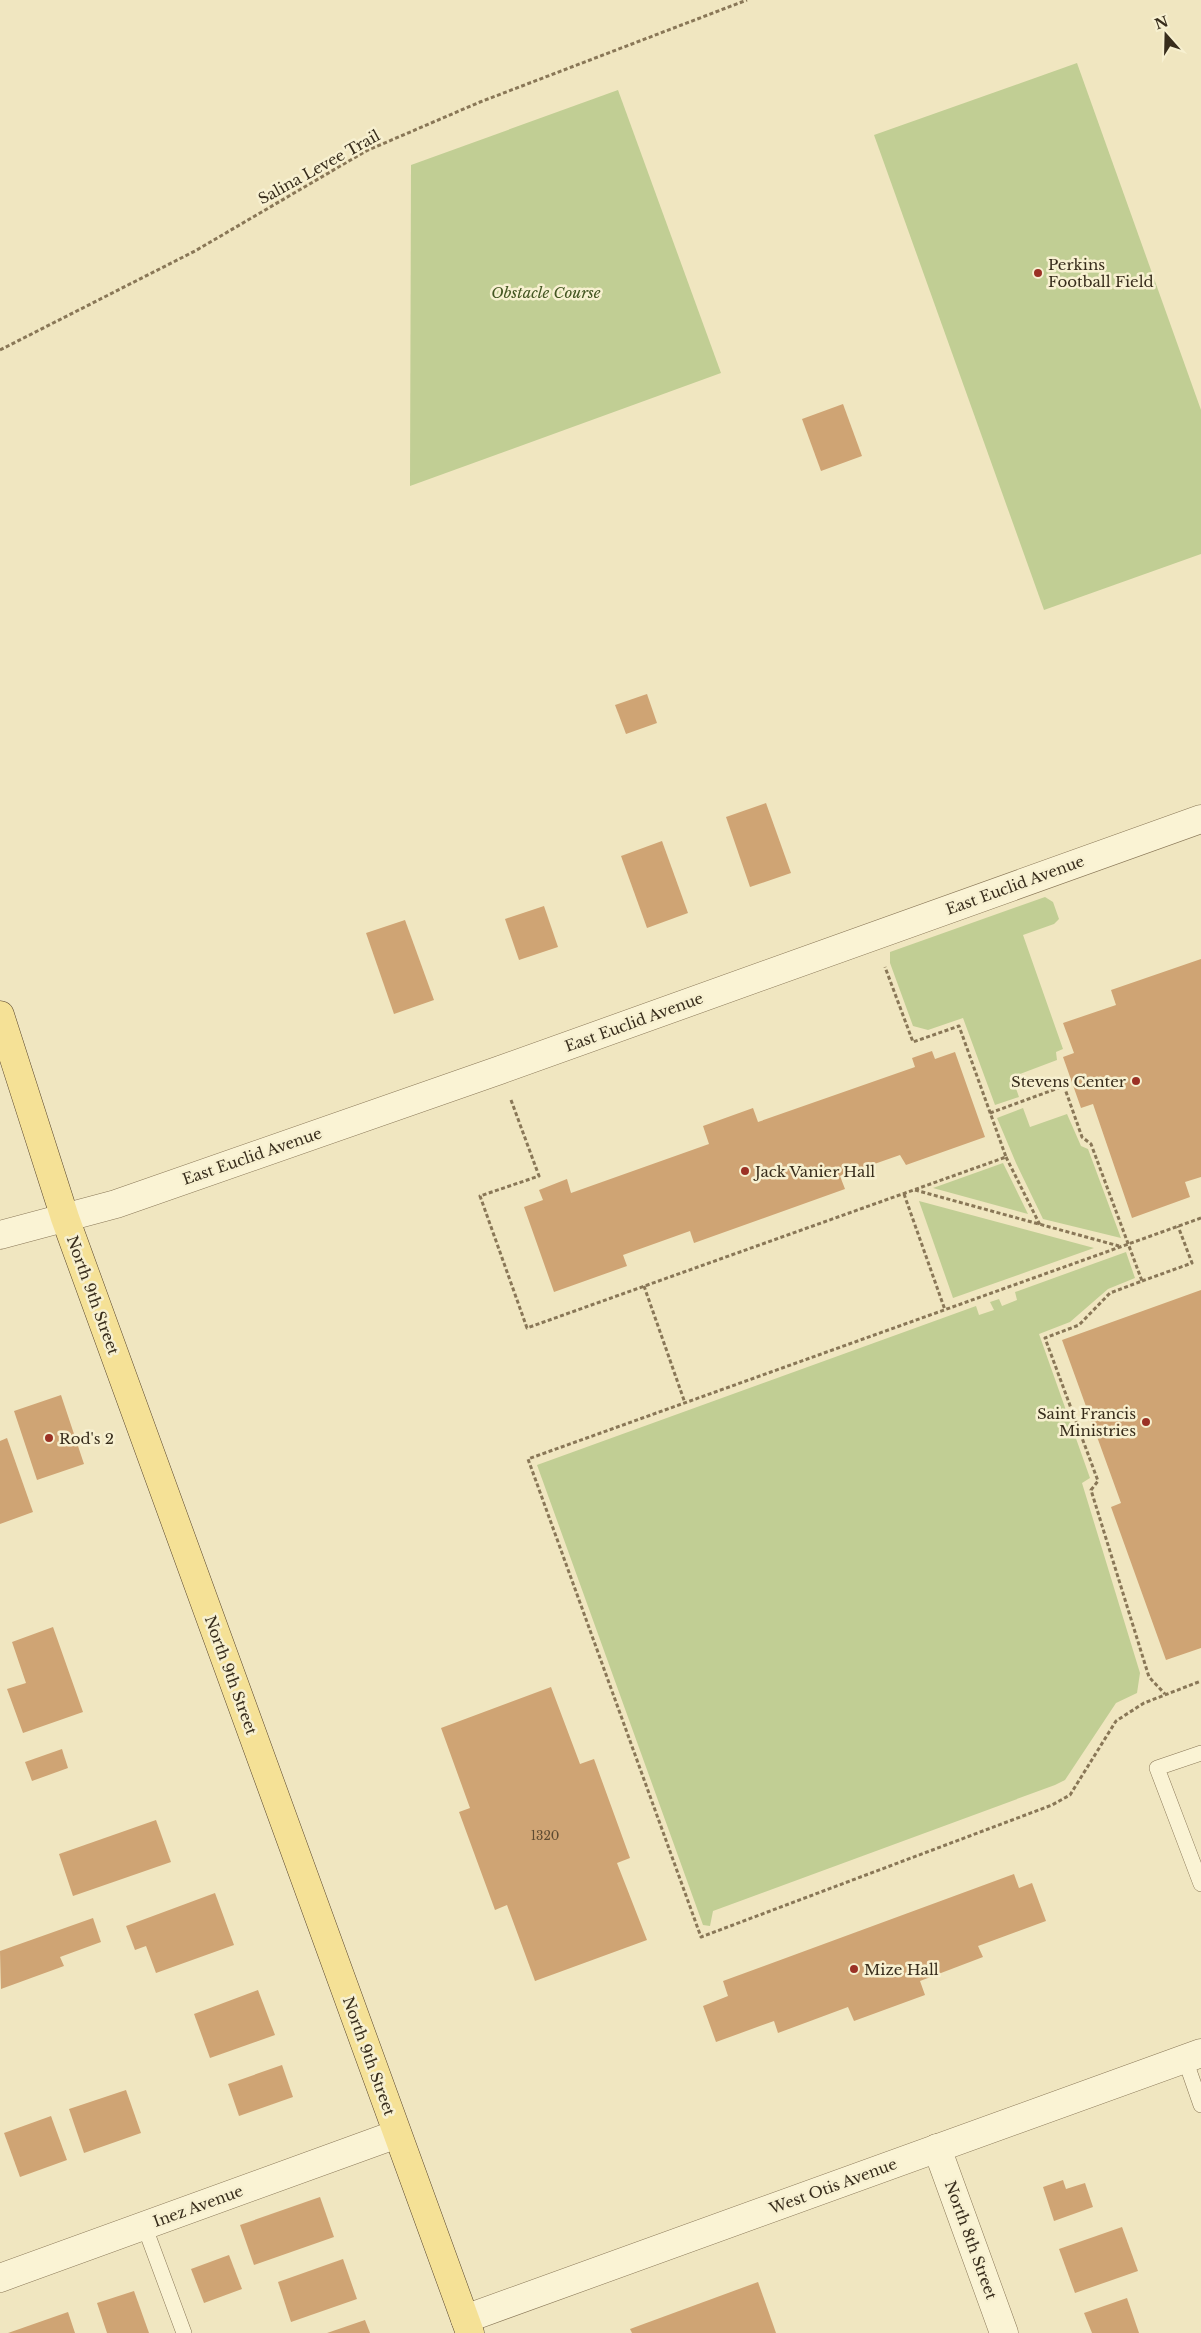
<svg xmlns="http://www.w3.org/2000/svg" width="1201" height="2333" viewBox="0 0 1201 2333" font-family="'Libre Baskerville',serif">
<rect width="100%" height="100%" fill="#f0e6c0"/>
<g fill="#c1ce94">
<polygon points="1077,63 1201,410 1201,554 1044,610 874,135"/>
<polygon points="618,90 721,373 410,486 411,165"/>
<polygon points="1045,897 1053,902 1059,919 1054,924 1023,935 1063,1049 1056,1052 1057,1060 1012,1077 1019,1097 995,1105 963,1018 928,1030 913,1026 890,963 890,952"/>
<polygon points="1023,1108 1030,1127 1067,1114 1081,1146 1088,1149 1121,1238 1043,1219 1016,1163 997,1118"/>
<polygon points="1003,1163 1028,1214 933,1188"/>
<polygon points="919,1201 1094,1248 953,1298"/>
<polygon points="1126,1252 1135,1278 1108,1289 1070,1322 1039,1334 1090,1478 1082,1483 1140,1673 1137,1693 1116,1703 1065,1780 1055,1785 713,1911 710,1926 703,1925 537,1465 976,1306 979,1315 994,1310 990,1302 999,1299 1002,1306 1017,1300 1015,1292"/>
</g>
<g fill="#cfa474">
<polygon points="843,404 862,456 821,471 802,419"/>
<polygon points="647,694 657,723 626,734 615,705"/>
<polygon points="766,803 791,873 750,887 726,817"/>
<polygon points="662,841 688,913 647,928 621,856"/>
<polygon points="544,906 558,947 519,960 505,919"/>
<polygon points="405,920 434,1000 394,1014 366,933"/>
<polygon points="1201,959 1201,1177 1185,1182 1190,1197 1132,1218 1093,1104 1081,1108 1063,1057 1074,1053 1063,1023 1116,1005 1111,990"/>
<polygon points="932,1051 935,1059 955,1052 985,1137 906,1165 900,1155 840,1176 845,1189 694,1243 690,1231 623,1255 627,1266 554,1292 524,1207 543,1200 539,1190 567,1179 571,1193 709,1144 703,1126 753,1108 758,1122 915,1067 912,1058"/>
<polygon points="1201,1290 1201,1648 1166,1660 1111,1507 1121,1503 1062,1340"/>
<polygon points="61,1395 84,1464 37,1480 14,1411"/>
<polygon points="7,1438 33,1512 0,1524 0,1441"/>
<polygon points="53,1627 83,1712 23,1733 7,1689 26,1683 12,1642"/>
<polygon points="551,1687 580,1764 594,1759 630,1858 617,1863 647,1940 535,1981 507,1905 495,1910 459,1812 470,1808 441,1728"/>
<polygon points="62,1749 68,1768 32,1781 25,1762"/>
<polygon points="156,1820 171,1862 73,1896 59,1854"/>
<polygon points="1014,1874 1019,1888 1032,1883 1046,1921 978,1946 983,1957 920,1981 925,1995 854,2021 848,2007 778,2033 774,2021 716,2042 703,2006 728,1996 723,1981"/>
<polygon points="215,1893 234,1945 156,1973 146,1946 135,1950 126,1926"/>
<polygon points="93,1918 101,1942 60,1957 64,1966 1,1989 0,1951"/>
<polygon points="258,1990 275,2035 210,2058 194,2014"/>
<polygon points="282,2065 293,2097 239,2116 228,2084"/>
<polygon points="126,2090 141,2133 84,2153 69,2109"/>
<polygon points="51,2116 67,2160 20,2177 4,2133"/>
<polygon points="1063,2180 1066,2189 1085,2183 1093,2207 1054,2221 1043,2187"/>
<polygon points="320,2197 334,2237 254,2265 240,2225"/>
<polygon points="1122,2227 1138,2271 1075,2293 1059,2249"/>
<polygon points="229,2255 242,2289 204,2303 191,2269"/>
<polygon points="343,2259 357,2299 291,2322 278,2282"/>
<polygon points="758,2282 776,2333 632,2333 630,2329"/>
<polygon points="134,2291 149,2333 107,2333 97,2303"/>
<polygon points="1127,2298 1139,2333 1092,2333 1084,2313"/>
<polygon points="68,2312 75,2333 8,2333"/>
<polygon points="365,2320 370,2333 327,2333"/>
</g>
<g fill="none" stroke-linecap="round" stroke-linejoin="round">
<g stroke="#897757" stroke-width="16">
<g id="lane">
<polyline points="1201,1753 1157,1768 1201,1884"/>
<polyline points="1185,2059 1201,2105"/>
<polyline points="144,2225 184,2333"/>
</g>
</g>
<g stroke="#897757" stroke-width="29">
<g id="street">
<polyline points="0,1235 116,1204 500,1070 1201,819"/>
<polyline points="937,2148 1004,2333"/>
<polyline points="0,2278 397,2134"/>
<polyline points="465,2319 1201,2053"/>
</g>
</g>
<g stroke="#57442c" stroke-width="29">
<polyline id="primary" points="0,1015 65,1218 470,2333"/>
</g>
<g stroke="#897757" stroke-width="3" stroke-dasharray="4 2.5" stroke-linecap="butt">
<polyline points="0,350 195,251 366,151 480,102 747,0"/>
<polyline points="511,1100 539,1176 480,1196 527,1328 1006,1157 959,1026 913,1042 885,967"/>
<polyline points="990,1113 1064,1086 1082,1137 1091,1144 1142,1281 1110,1293 1079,1325 1045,1338 1098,1481 1091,1490 1149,1677 1165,1694"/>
<polyline points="1006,1157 1040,1225"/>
<polyline points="915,1190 1119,1246"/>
<polyline points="904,1194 945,1310"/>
<polyline points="1201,1218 528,1459 701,1937 1052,1805 1070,1795 1116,1721 1144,1703 1201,1681"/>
<polyline points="1142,1281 1192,1263 1178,1226"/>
<polyline points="644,1286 685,1403"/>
</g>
<use href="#lane" stroke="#faf3d4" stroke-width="15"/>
<use href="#street" stroke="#faf3d4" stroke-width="28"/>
<use href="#primary" stroke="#f5e196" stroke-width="28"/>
</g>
<g fill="#9b3125" stroke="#f7f0d0" stroke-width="2">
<circle cx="1038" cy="273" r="5"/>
<circle cx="1136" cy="1081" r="5"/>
<circle cx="745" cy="1171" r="5"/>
<circle cx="1146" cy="1422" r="5"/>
<circle cx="49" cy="1438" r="5"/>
<circle cx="854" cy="1969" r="5"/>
</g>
<g text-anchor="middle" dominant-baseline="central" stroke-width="5" stroke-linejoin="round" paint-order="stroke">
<g font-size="12" fill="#5e4b32">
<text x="545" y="1835">1320</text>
</g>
<g font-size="15" fill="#382d1c" stroke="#f7f0d0">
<text transform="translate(319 167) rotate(-29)">Salina Levee Trail</text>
<text transform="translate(1015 885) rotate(-20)">East Euclid Avenue</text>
<text transform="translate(634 1022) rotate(-20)">East Euclid Avenue</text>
<text transform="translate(252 1156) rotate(-19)">East Euclid Avenue</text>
<text transform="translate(93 1295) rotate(70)">North 9th Street</text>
<text transform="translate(231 1675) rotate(70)">North 9th Street</text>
<text transform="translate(369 2056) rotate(70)">North 9th Street</text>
<text transform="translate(833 2186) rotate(-20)">West Otis Avenue</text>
<text transform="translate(198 2206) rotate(-20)">Inez Avenue</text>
<text transform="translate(971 2240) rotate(70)">North 8th Street</text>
</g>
<g font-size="15" fill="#382d1c" stroke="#f7f0d0" text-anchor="start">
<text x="1048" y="264">Perkins<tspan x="1048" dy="17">Football Field</tspan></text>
<text x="1126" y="1081" text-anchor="end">Stevens Center</text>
<text x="755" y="1171">Jack Vanier Hall</text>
<text x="1136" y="1413" text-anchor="end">Saint Francis<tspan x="1136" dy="17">Ministries</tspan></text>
<text x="59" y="1438">Rod's 2</text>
<text x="864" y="1969">Mize Hall</text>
</g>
<g font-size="15" font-style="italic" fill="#435622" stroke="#f7f0d0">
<text x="546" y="292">Obstacle Course</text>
</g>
</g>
<g transform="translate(1166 35) rotate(340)" stroke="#f7f0d0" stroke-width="4" paint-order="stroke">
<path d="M0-4L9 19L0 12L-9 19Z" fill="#382d1c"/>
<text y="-8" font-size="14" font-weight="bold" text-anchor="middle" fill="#382d1c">N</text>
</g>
</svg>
